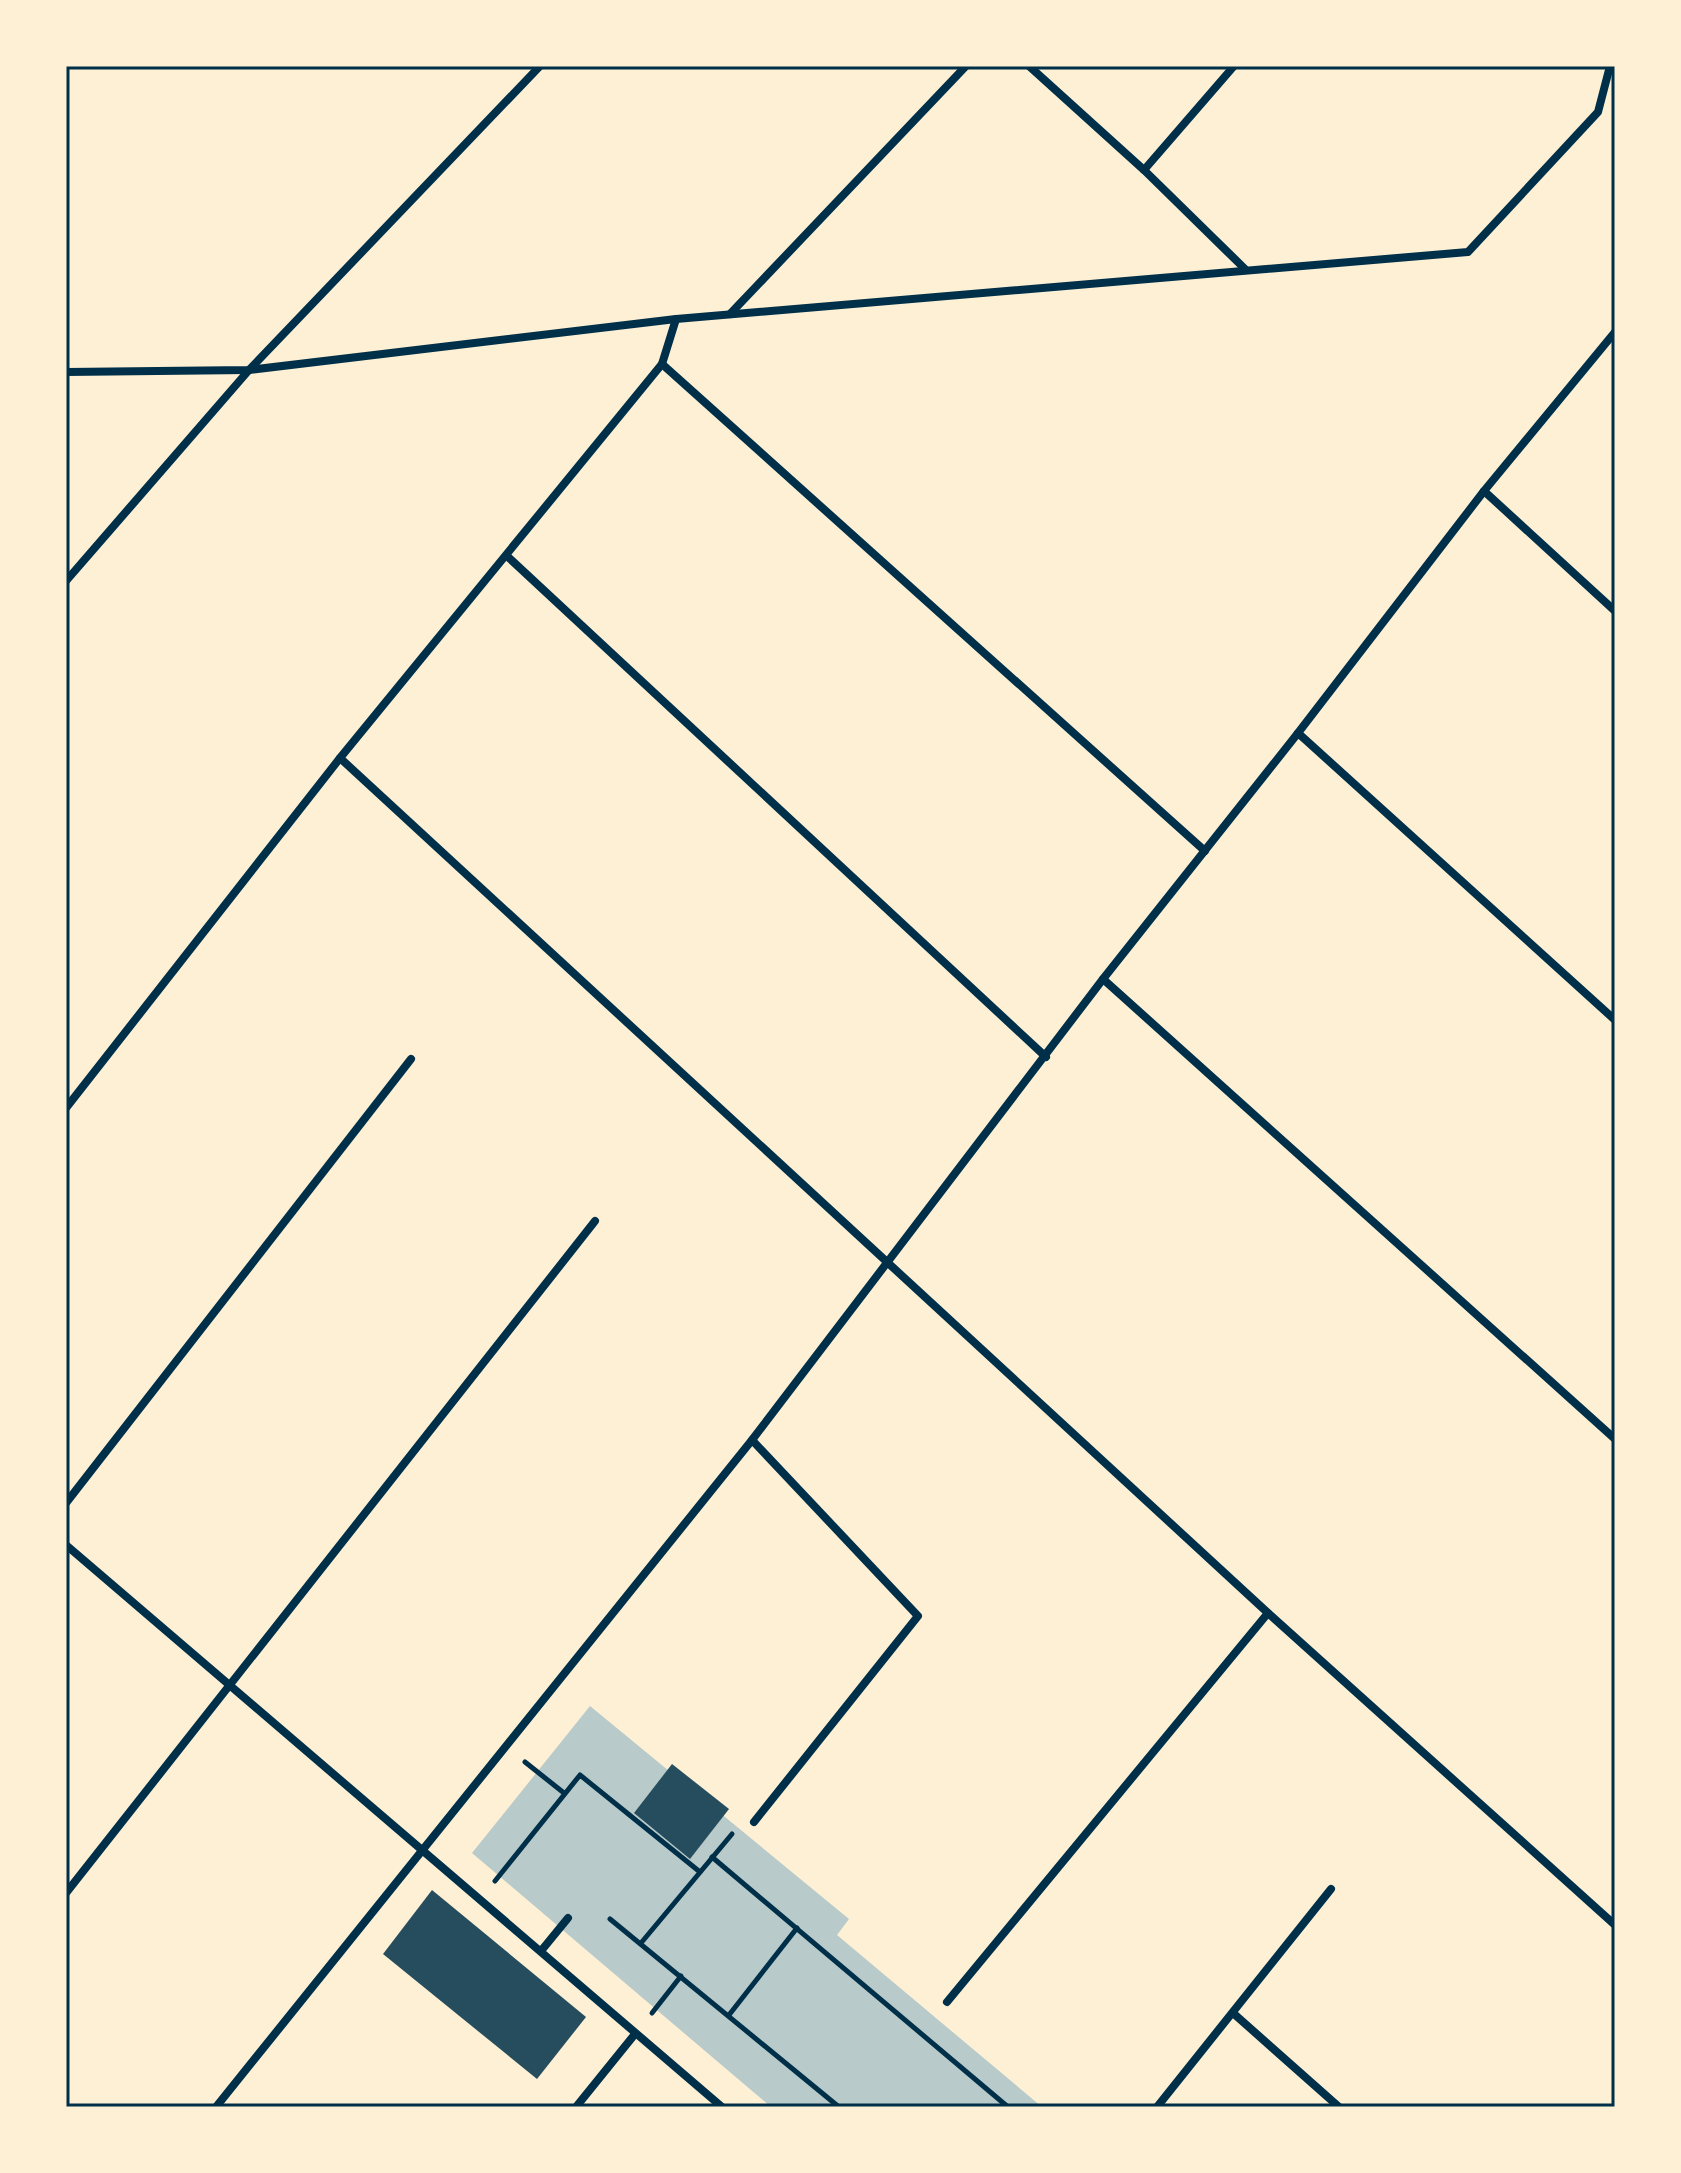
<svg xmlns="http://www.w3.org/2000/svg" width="1681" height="2173" viewBox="0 0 1681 2173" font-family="'DejaVu Sans',sans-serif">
<rect width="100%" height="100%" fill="#fdf0d5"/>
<polygon fill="#b9caca" points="590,1706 849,1919 837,1935 1042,2107 771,2107 472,1853"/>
<g fill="#264d5e">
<polygon points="672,1764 729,1809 690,1859 634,1813"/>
<polygon points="432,1890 586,2017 537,2079 383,1954"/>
</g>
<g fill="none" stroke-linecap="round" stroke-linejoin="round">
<g stroke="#003049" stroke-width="5">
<polyline points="525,1762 564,1793"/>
<polyline points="712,1857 1008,2107"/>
<polyline points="495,1881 580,1775 700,1872"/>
<polyline points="610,1919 839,2107"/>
<polyline points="641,1943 732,1834"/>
<polyline points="652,2013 681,1976"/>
<polyline points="729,2015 797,1928"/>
</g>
<g stroke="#003049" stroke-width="8">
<polyline points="1029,66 1144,170 1246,270"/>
<polyline points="1144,170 1234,66"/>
<polyline points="730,314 966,66"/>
<polyline points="662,364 1205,851"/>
<polyline points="66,372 249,370 676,319 1468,252 1598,112 1610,66"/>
<polyline points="1484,491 1615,611"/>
<polyline points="507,556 1046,1057"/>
<polyline points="66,581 249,370 540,66"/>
<polyline points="1298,733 1615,1020"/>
<polyline points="340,758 1268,1613 1615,1925"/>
<polyline points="1103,979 1615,1439"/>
<polyline points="66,1108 340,758 662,364 676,319"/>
<polyline points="752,1440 918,1616 754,1822"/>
<polyline points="66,1503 411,1059"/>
<polyline points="66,1545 722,2107"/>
<polyline points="66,1893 595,1221"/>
<polyline points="541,1951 568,1918"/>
<polyline points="947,2002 1268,1613"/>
<polyline points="1233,2013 1339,2107"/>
<polyline points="216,2107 752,1440 1103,979 1298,733 1484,491 1615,332"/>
<polyline points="576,2107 635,2034"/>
<polyline points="1157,2107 1331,1889"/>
</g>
</g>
<rect width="1681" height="2173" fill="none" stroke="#fdf0d5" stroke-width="136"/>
<rect x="68" y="68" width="1545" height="2037" fill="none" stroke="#003049" stroke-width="3"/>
</svg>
